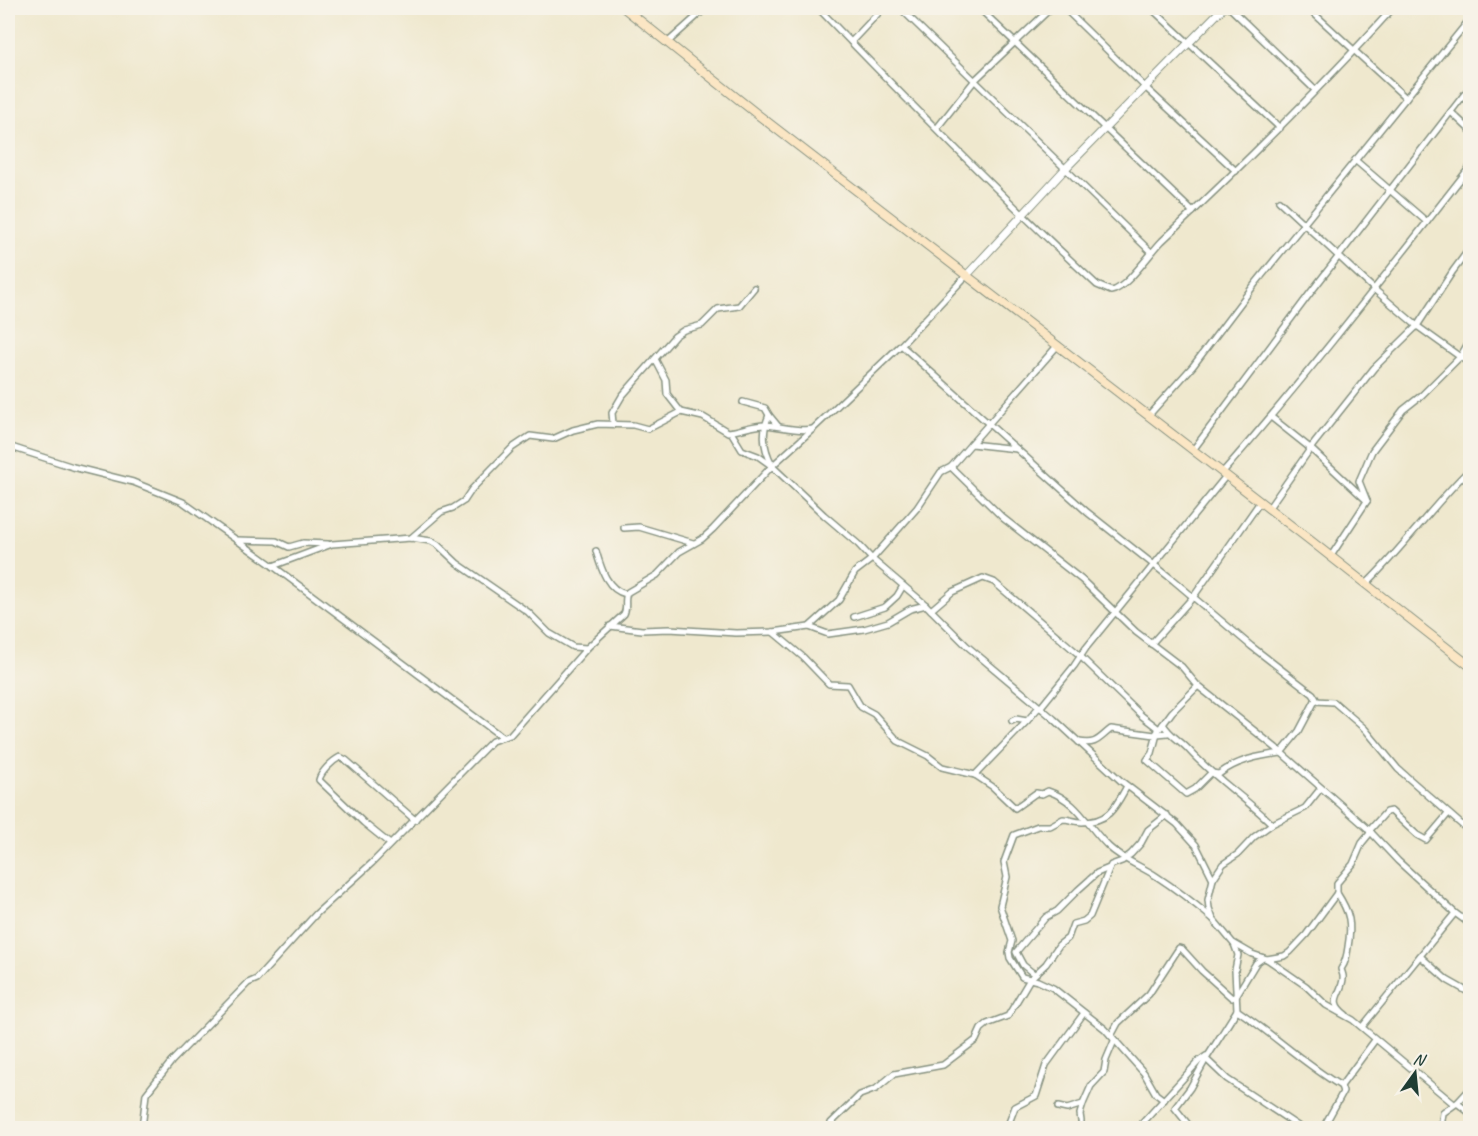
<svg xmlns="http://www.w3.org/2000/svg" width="1478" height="1136" viewBox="0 0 1478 1136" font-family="Caveat,sans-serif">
<rect width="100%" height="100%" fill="#f7f3e8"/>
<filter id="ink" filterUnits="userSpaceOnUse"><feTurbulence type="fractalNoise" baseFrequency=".0167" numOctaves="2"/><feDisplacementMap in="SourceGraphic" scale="12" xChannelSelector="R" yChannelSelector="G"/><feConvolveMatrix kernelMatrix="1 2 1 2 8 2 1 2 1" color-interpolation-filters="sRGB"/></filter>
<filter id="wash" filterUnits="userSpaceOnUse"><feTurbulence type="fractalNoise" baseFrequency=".008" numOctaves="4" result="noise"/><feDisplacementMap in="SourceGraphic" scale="24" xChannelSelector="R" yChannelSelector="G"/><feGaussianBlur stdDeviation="1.35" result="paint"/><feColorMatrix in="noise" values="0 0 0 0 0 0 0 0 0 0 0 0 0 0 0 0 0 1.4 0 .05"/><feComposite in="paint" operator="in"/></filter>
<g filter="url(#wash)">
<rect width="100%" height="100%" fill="#efe8ce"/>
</g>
<g filter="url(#ink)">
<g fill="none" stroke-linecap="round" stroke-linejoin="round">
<g stroke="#879281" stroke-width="8">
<g id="minor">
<path d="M818,8C909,102 1001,196 1097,285L1111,291C1125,290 1150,253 1162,241C1242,166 1320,89 1393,8"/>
<polyline points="900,8 1151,252"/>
<polyline points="979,8 1193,212"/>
<polyline points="1064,8 1145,87 1236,171"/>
<polyline points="1151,8 1280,128"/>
<polyline points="1230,8 1315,90"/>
<polyline points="1308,8 1406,98"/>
<polyline points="668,42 706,8"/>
<polyline points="851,42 883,8"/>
<polyline points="1451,112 1470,130"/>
<polyline points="937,128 975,80 1051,8"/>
<polyline points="1355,160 1427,222"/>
<polyline points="1279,201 1375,290 1417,326 1470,364"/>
<path d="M901,345L1087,512L1173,580L1251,646L1313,694L1316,699L1299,731L1281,753C1259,756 1237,760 1219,774L1211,773L1195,789L1186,794L1147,760L1152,753L1157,734L1168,733"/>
<polyline points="655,359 666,380 667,394 681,412"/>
<polyline points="743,402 765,408 769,415"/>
<polyline points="1148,416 1193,366 1255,284 1470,19"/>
<polyline points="1271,417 1310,448 1366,500"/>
<polyline points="613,423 612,413 622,396 675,336 684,330 702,325 718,309 739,306 754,288"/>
<polyline points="731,432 742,450 758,456 772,466 824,515 858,544 872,559 926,605 967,646 1054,719 1121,781 1177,824 1196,845 1213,879 1208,900 1209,908 1213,919 1233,943 1252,954 1267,959 1306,986 1326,1005 1353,1020 1454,1104"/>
<polyline points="971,444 1017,449"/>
<polyline points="8,446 73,467 133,482 183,502 269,563 502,737"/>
<polyline points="1193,450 1311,292 1470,87"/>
<path d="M772,464C763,448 762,431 769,415L778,426"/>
<polyline points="951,467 1003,518 1082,580 1136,632 1182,667 1198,686 1276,748 1366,827 1398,861 1455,913 1470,924"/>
<path d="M1222,473C1309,374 1389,270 1470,167"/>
<polyline points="1367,501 1359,481 1372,451 1403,410 1422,395 1460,357 1470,340"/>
<polyline points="1268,509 1313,445 1374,368 1417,326 1453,271 1470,248"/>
<polyline points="624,528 639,527 693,543"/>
<path d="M411,538L441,512L453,508L464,501L472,489L512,448L530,436L553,439L573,430L598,424L633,425L648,429L681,412L703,417L728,432C740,431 752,425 765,425C781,426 797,432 813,429"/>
<polyline points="237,540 276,541 289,547 303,543 328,544"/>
<path d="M596,551C601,568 607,590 626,594"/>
<polyline points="1331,556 1367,501"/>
<polyline points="273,566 332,544 411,538 431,541 438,545 457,563 528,612 549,633 573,647 587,648"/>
<path d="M1366,584C1403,548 1433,505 1470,469"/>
<polyline points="931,610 952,592 983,578 994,582 1076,652 1142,716 1159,729"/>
<polyline points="854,617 885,607 897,596 903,586"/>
<polyline points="610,626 642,630 669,629 736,633 773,632 809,627 839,600 855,572 872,559 917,508 941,472 951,467 971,444 1058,345"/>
<polyline points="809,627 828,634 864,629 888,622 910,609 926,605"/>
<path d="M773,632L803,657L829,684L848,685L861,707L874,714L898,741L928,756L942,767L975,775L993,787L1015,808L1036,793L1042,794L1048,791C1078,801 1087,826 1109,847C1123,860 1141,866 1156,876C1176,889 1194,903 1212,918"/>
<polyline points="1151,644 1194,596 1260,502"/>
<polyline points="1315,701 1334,702 1365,729 1398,769 1470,832"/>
<polyline points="1040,708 1074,666 1086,648 1226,476"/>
<polyline points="1012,721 1016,719 1027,721 1039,707"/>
<path d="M1163,724C1170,736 1180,740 1189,750C1214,778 1246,798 1272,824"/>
<path d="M1079,742C1097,745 1098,739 1111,729L1155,735L1172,712L1198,686"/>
<polyline points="975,775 1027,721"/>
<path d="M1127,786C1115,808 1109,822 1082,822C1075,822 1069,819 1063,819L1050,826H1038L1014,835L1004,862L1007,877L1000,906L1012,941L1009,952L1010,958L1022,977L1038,981L1053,988L1105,1029L1144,1073L1156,1094L1164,1100"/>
<polyline points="1369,831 1386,812 1391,811 1417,835 1426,840 1448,814"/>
<path d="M390,844L364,823L319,780C321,772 332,761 340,757L346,760L415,820"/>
<polyline points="1213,879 1223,864 1238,854 1254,837 1272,824 1305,808 1321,788"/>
<path d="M1337,893C1350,913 1352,923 1348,947C1347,955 1346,962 1341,969C1342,973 1344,976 1343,979C1341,996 1327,1000 1346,1015"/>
<polyline points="1420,956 1447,980 1470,993"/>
<polyline points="1267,959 1284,956 1290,952 1306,935 1337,893 1337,883 1353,864 1362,843 1371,832"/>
<polyline points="1034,974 1023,965 1016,952 1046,917 1057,911 1078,890 1097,873 1109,868"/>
<path d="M1237,1010C1273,1034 1304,1064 1341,1086"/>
<polyline points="1362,1027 1455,913"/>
<polyline points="1111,1036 1118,1023 1149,994 1179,948 1182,949 1202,971 1232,998 1236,996 1256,963 1263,958"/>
<polyline points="1206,1059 1227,1079 1301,1128"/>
<polyline points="1457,1103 1470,1113"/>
<polyline points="1058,1107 1067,1109 1083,1104 1091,1086 1104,1072 1106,1060 1114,1041"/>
<polyline points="1081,1121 1080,1114 1083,1104"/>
<path d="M142,1128L146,1094L172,1061L248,983L257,979L317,913L372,863L492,741L510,735L587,648L624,614C628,607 623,598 628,592L657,575L679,552L702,539L713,529L772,466L814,428L901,345L967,275"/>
<polyline points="829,1128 831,1123 860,1095 876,1089 894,1074 943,1065 976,1040 981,1029 987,1024 1008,1016 1030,979 1046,964 1059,945 1068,938 1073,924 1084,921 1090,916 1111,865 1122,861 1131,854 1141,843 1148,830 1167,815"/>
<polyline points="1007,1128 1015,1107 1036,1096 1046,1065 1084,1013"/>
<polyline points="1138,1128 1199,1061 1206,1056"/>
<polyline points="1191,1128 1175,1108 1190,1088 1206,1059 1237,1010 1235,970 1238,955 1234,944"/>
<polyline points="1323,1128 1343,1092 1341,1086 1375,1040"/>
<polyline points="1441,1128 1443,1113 1457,1103 1470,1089"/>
</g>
</g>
<g stroke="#879281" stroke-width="9">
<polyline id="tertiary" points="967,275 1066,168 1223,8"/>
</g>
<g stroke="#879281" stroke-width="10">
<polyline id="secondary" points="624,8 757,114 1311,541 1470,666"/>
</g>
<use href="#minor" stroke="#fff" stroke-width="5"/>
<use href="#tertiary" stroke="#fff" stroke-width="7"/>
<use href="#secondary" stroke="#fbe6c4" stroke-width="8"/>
</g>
</g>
<rect width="1478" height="1136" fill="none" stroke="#f7f3e8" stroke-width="30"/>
<g transform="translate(1415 1073) rotate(15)" stroke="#f7f3e8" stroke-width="4.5" paint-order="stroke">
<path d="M0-4.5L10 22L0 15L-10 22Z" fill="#1f3d34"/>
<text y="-9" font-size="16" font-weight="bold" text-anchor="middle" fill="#1f3d34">N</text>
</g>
</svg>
